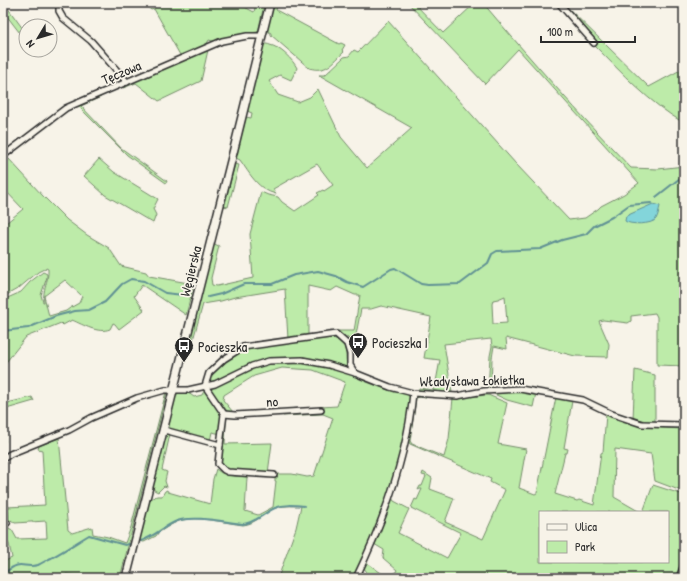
<svg xmlns="http://www.w3.org/2000/svg" width="687" height="581" viewBox="0 0 687 581" font-family="'Patrick Hand',sans-serif">
<rect width="100%" height="100%" fill="#f7f3e8"/>
<filter id="ink" filterUnits="userSpaceOnUse"><feTurbulence type="fractalNoise" baseFrequency=".025" numOctaves="2"/><feDisplacementMap in="SourceGraphic" scale="8" xChannelSelector="R" yChannelSelector="G"/><feConvolveMatrix kernelMatrix="1 2 1 2 8 2 1 2 1" color-interpolation-filters="sRGB"/></filter>
<g filter="url(#ink)">
<g fill="#bdeba9" stroke="#748b6a" fill-rule="evenodd">
<polygon points="3,3 4,3 26,33 26,41 3,11"/>
<polygon points="143,3 237,3 254,12 256,3 261,3 264,5 258,32 235,35 216,42 209,40 205,47 184,56 180,55 154,9 151,10"/>
<path d="M274,3H278L276,10L339,44L341,43L345,45L342,50L344,52C332,63 327,73 309,68L271,35V33L267,31Z"/>
<path d="M408,3H414L443,33L475,3H483C531,60 580,115 631,168L658,169L684,166V366L657,365V317L655,313L631,316V321L628,323L603,320L599,321L609,344L608,357L575,356L506,338L507,349L494,346L492,358L491,389L488,390L490,356L492,346L491,339L444,344L452,393L418,392L419,388L433,390L435,387L440,360L424,358L431,317L381,306L371,309H361L352,355L350,342L348,338L336,331H354L360,295H355L337,287L331,291L308,286V335L288,339L285,289L235,297L221,301L203,304L191,347L188,346L214,244L219,246L211,278L212,285L217,286L253,278L250,234L261,192L268,195L278,197L282,202L295,211L319,195L317,193L323,190L324,191L333,185L317,164L273,189L276,194C258,190 250,174 240,160L236,158L246,117L251,118L252,113L247,111L264,44C266,44 268,44 270,45C280,47 293,60 297,68L291,80L280,75L269,81L278,95L298,102L310,97L318,89L341,137L367,168L412,128L319,75H325L344,57L349,56L354,50L358,52L388,21L516,164L569,220L585,218L598,209L601,206L624,194L639,183L518,49L485,84ZM505,296L507,323L493,324L492,304L493,300L498,299Z"/>
<path d="M563,3L649,87L684,68V123C649,103 622,73 594,45L596,42Z"/>
<polygon points="208,50 201,81 159,101 136,83 123,88 123,86"/>
<polygon points="100,96 101,97 81,106 121,148 167,181 166,183 127,155 78,106"/>
<path d="M5,158L7,161L9,159L43,196L67,220L87,235L109,248L121,266L146,272L149,276L194,284L186,315L142,285L134,296L144,310L119,329L115,324L113,323L110,329C98,334 84,325 72,320L63,325L61,323L26,337L3,366V300L21,292L30,282L43,272L47,274V277L41,295L43,302H44C42,290 49,281 48,269L46,268L38,272L19,288L3,297V221L6,223L23,209L3,188V160ZM65,280L82,296L79,303L70,308L66,311L49,316L44,296Z"/>
<polygon points="99,159 114,172 158,199 153,209 156,215 153,223 105,195 84,176"/>
<polygon points="235,164 239,165 228,207 224,206"/>
<path d="M331,338C355,342 339,363 353,375C361,381 384,388 394,392C398,393 406,393 409,396C410,396 410,398 411,398V404L394,479L372,540L354,578H278L296,528L301,506C292,506 282,505 273,509C263,514 255,524 243,525C227,523 197,516 183,520C174,522 166,528 158,533L156,536L144,542L139,541L150,499L157,496H162L165,491L167,490L168,492L210,504L213,479L216,469C225,477 236,476 247,477L245,511L258,515L273,507L276,481H275V474H292L307,477L314,476L333,418L323,414L283,416L284,414L321,409V407L337,406L345,382L313,370L282,368L254,376L224,395L223,400L233,412L227,411L224,407L205,384L206,379L231,356L247,350L264,345Z"/>
<polygon points="635,370 655,375 655,422 633,419"/>
<path d="M184,390L194,397L202,395L204,391L207,392C220,410 223,411 221,434L212,432L210,441L168,429L176,394Z"/>
<polygon points="521,391 536,393 533,407 507,400 494,394"/>
<polygon points="166,392 167,392 120,578 88,578 66,574 65,578 3,578 3,562 12,558 9,544 7,541 6,526 12,530 17,539 47,538 46,521 15,523 11,520 9,523 7,507 45,505 42,450 38,449 39,446 59,438 68,530 72,533 92,527 93,534 108,537 125,543 131,527"/>
<path d="M488,395L507,403L498,444L526,449L519,488L535,494L537,493L556,397L572,401L564,448L568,449L567,453H565L555,494L577,501L579,500L594,505L601,453L603,452L606,414C631,426 657,428 684,429V492L655,481L651,454L615,449L614,497L640,512H540V562H668V512H643L653,485L684,495V559L676,578H392L397,570L383,558L384,550L374,544L392,498L394,501L409,509L398,533L447,558L461,533L411,508L415,499L417,500L422,489H420L418,490L420,486H422L426,476L422,475L423,472L432,478L430,489L454,498L445,522L483,539L505,490L490,482L491,479L410,444L408,440L415,398L417,396L426,398L419,397L416,398L410,441L412,444L444,457L449,439L453,398Z"/>
<polygon points="32,397 34,401 3,410 5,442 3,442 3,404"/>
<polygon points="226,421 225,444 272,443 268,473 228,471 221,463"/>
<polygon points="166,433 170,434 162,470 167,472 165,481 167,487 164,486 158,492 154,490 153,486"/>
<polygon points="366,562 388,578 371,578 364,568"/>
</g>
<path fill="#83d5da" stroke="#609194" d="M653,204L660,206C659,210 658,216 656,219C652,225 629,225 625,221L626,216Z"/>
<g fill="none" stroke-linecap="round" stroke-linejoin="round">
<g stroke="#609194" stroke-width="2">
<polyline points="656,197 684,175"/>
<polyline points="208,297 221,294 244,284 272,284 294,275 318,271 336,276 347,282 363,287 391,269 395,268 421,284 428,285 460,284 488,263 492,254 497,251 540,249 562,240 586,234 594,226 612,217 629,205 651,203"/>
<polyline points="3,331 28,328 56,316 75,311 89,310 105,302 122,284 131,279 144,281 165,293 183,295"/>
<path d="M141,541C154,537 164,526 177,521C194,515 224,522 243,524C255,523 264,513 275,508C284,504 294,505 304,506"/>
<path d="M3,572H6C21,559 23,569 38,565C42,563 47,560 51,558C64,551 76,543 89,535L125,545L129,544"/>
</g>
<g stroke="#2b2b2b" stroke-width="8">
<g id="street">
<polyline points="59,3 59,11 63,18 91,41 127,82"/>
<polyline points="559,3 594,43"/>
<polyline points="3,156 66,108 222,41 247,36 262,36"/>
<polyline points="205,386 209,373 224,359 243,347 336,334 347,344 350,354 350,365 355,373"/>
<polyline points="224,414 235,415 321,410"/>
<polyline points="164,430 220,445 224,414 205,386"/>
<polyline points="220,445 218,464 224,470 228,472 274,475"/>
<polyline points="3,459 10,454 69,430 91,418 137,398 165,390 188,390 215,384 252,366 269,361 302,360 329,365 355,373 390,387 413,393 457,396 484,391 520,389 583,400 612,414 642,424 684,425"/>
<polyline points="3,474 5,521 7,523"/>
<path d="M356,578C384,520 407,458 413,393"/>
<polyline points="679,578 684,565"/>
</g>
</g>
<g stroke="#2b2b2b" stroke-width="10">
<polyline id="secondary" points="126,578 232,157 270,3"/>
</g>
<use href="#street" stroke="#f7f3e8" stroke-width="5"/>
<use href="#secondary" stroke="#f7f3e8" stroke-width="7"/>
</g>
</g>
<defs>
<g id="bus-pin" transform="scale(1)"><path d="M0 17L-7.5 6A9.5 9.5 0 1 1 7.5 6Z" fill="#2b2b2b" stroke="#f7f3e8"/><path d="M-5-6H5V4H4V6H2V4H-2V6H-4V4H-5ZM-3.5-4V0h7V-4ZM-3.5 1.2v1.5H-2V1.2ZM2 1.2v1.5H3.5V1.2Z" fill="#fff"/></g>
</defs>
<g fill-rule="evenodd">
<use href="#bus-pin" x="358" y="342"/>
<use href="#bus-pin" x="184" y="346"/>
</g>
<g text-anchor="middle" dominant-baseline="central" stroke-width="3.5" stroke-linejoin="round" paint-order="stroke">
<g font-size="14" fill="#2b2b2b" stroke="#f7f3e8">
<text transform="translate(121 72) rotate(-23)">Tęczowa</text>
<text transform="translate(190 271) rotate(-76)">Węgierska</text>
<text transform="translate(472 380) rotate(-1)">Władysława Łokietka</text>
<text transform="translate(272 401) rotate(-3)">no</text>
</g>
<g font-size="14" fill="#2b2b2b" stroke="#f7f3e8" text-anchor="start">
<text x="372" y="342">Pocieszka I</text>
<text x="198" y="346">Pocieszka</text>
</g>
</g>
<rect width="687" height="581" fill="none" stroke="#f7f3e8" stroke-width="16"/>
<rect x="8" y="8" width="671" height="565" fill="none" stroke="#2b2b2b" stroke-width="1.5" filter="url(#ink)"/>
<rect x="539" y="511" width="130" height="52" fill="#f7f3e8" stroke="#a5a39c"/>
<rect x="547" y="524" width="20" height="6" fill="#f7f3e8" stroke="#a5a39c"/>
<text x="575" y="531" font-size="12" fill="#2b2b2b">Ulica</text>
<rect x="547" y="541" width="20" height="12" fill="#bdeba9" stroke="#a5a39c"/>
<text x="575" y="551" font-size="12" fill="#2b2b2b">Park</text>
<g transform="translate(38 38) rotate(232)"><circle r="19" fill="#f7f3e8" stroke="#a5a39c"/>
<path d="M0-3L7 15L0 10L-7 15Z" fill="#2b2b2b"/>
<text y="-6" font-size="11" font-weight="bold" text-anchor="middle" fill="#2b2b2b">N</text>
</g>
<path d="M541 36v6h94v-6" fill="none" stroke="#2b2b2b" stroke-width="2"/>
<text x="547" y="36" font-size="12" fill="#2b2b2b" stroke="#f7f3e8" stroke-width="3" paint-order="stroke">100 m</text>
</svg>
